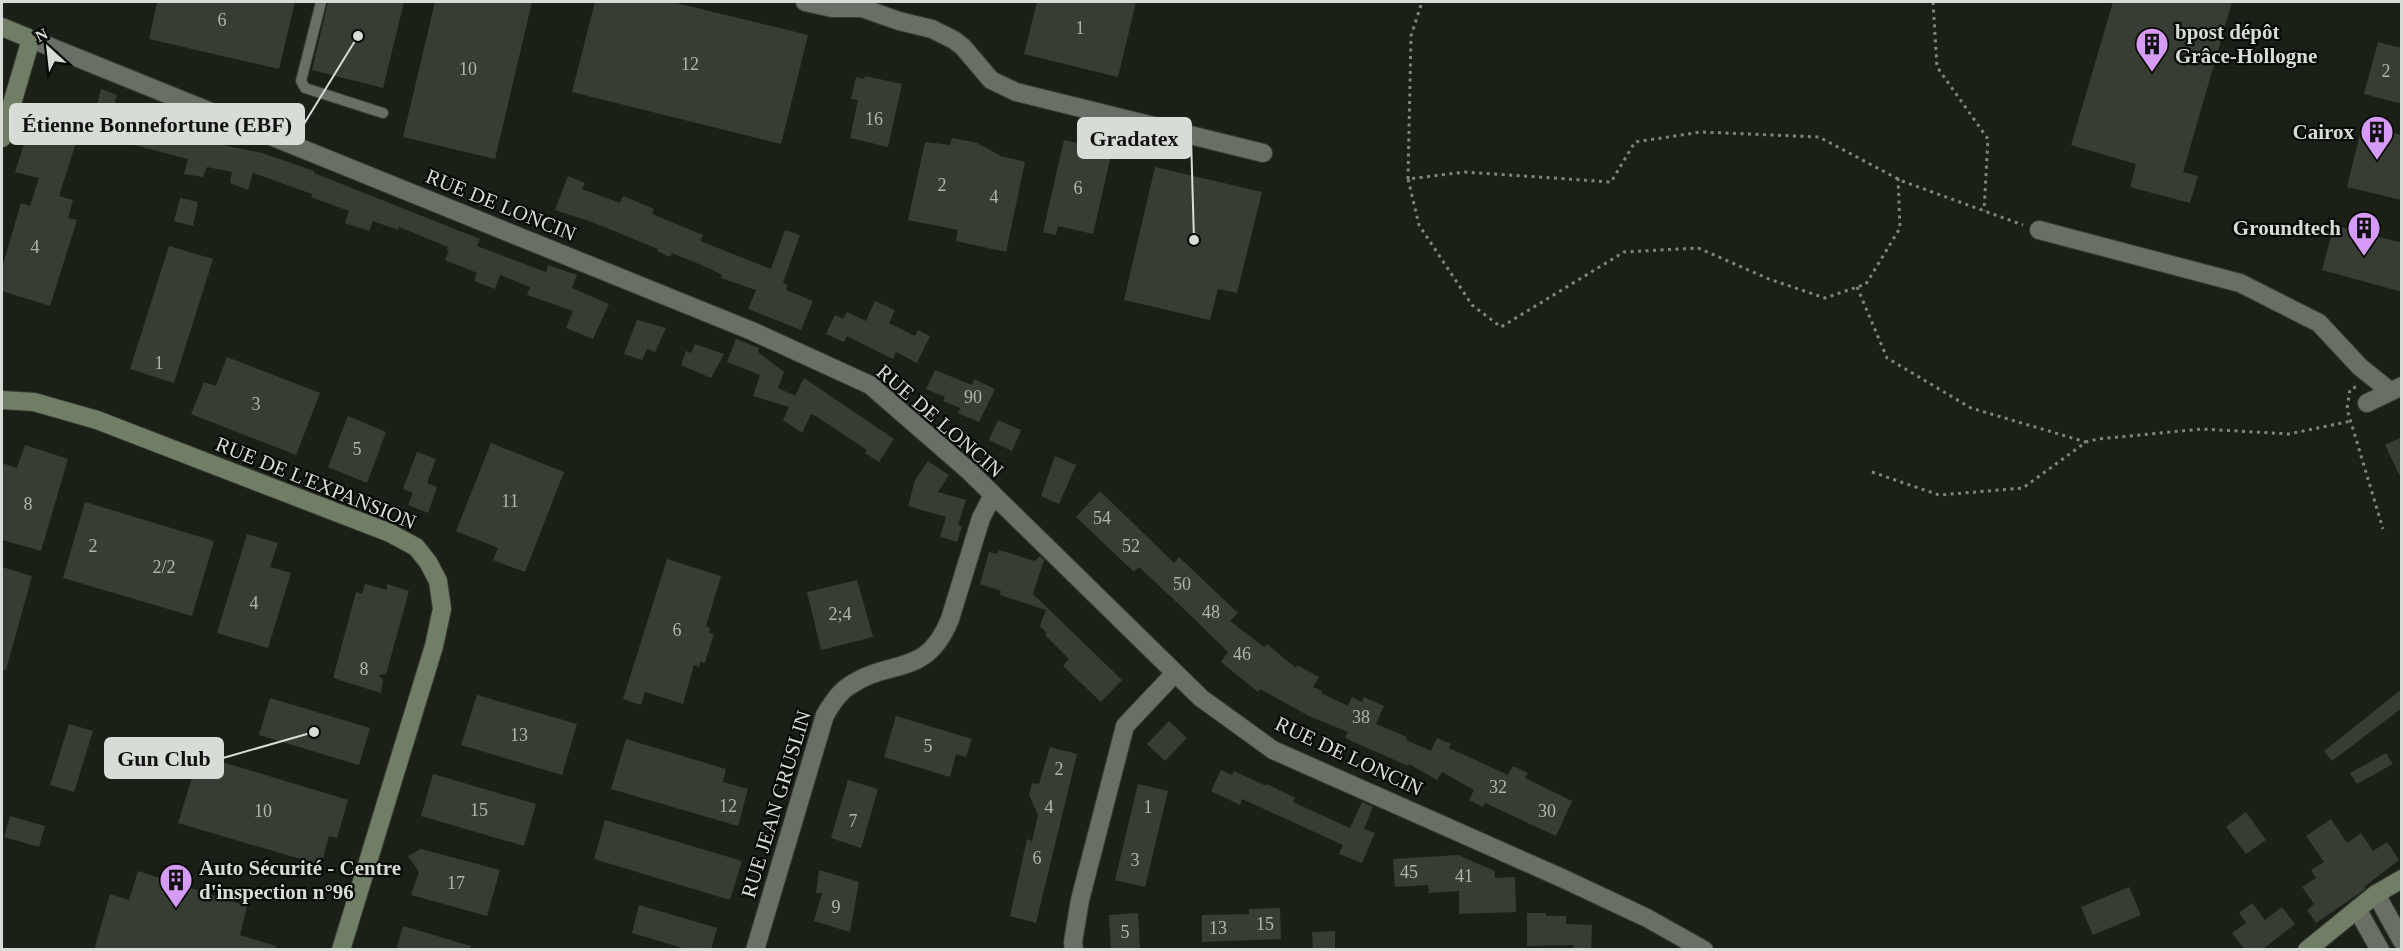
<svg xmlns="http://www.w3.org/2000/svg" width="2403" height="951" viewBox="0 0 2403 951" font-family="Georgia,serif">
<rect width="100%" height="100%" fill="#1b2017"/>
<g fill="#383d33">
<polygon points="157,2 295,2 279,69 149,39"/>
<polygon points="328,2 404,2 383,88 312,70"/>
<polygon points="435,2 532,2 495,159 403,137"/>
<polygon points="595,2 672,2 808,35 781,144 572,92"/>
<polygon points="1037,2 1136,2 1118,77 1024,54"/>
<polygon points="2113,2 2232,2 2183,172 2198,176 2190,203 2130,187 2136,164 2071,145"/>
<polygon points="2378,42 2402,48 2402,104 2364,94"/>
<polygon points="865,76 902,84 888,147 850,138 858,100 851,99 856,77 864,79"/>
<polygon points="101,89 117,95 109,124 93,121"/>
<polygon points="34,113 81,127 59,196 73,200 68,218 77,220 50,306 2,291 2,268 21,203 30,206 39,178 15,172"/>
<polygon points="129,119 148,123 149,120 178,127 176,133 213,143 262,153 314,171 314,173 480,239 477,246 506,257 546,272 548,265 577,275 572,288 609,304 593,339 566,328 573,311 527,295 530,287 500,275 495,289 474,281 477,273 445,260 449,250 447,250 448,247 399,227 398,230 373,221 369,231 345,223 349,211 311,197 312,194 253,173 248,190 230,183 232,172 207,167 203,177 184,174 188,159 123,142"/>
<polygon points="2362,126 2402,135 2402,200 2347,187"/>
<polygon points="952,138 977,143 1001,156 1025,162 1006,252 956,241 958,230 908,220 925,142 950,145"/>
<polygon points="1064,140 1112,151 1093,234 1058,226 1056,235 1043,232"/>
<polygon points="1155,167 1262,192 1237,293 1218,289 1210,320 1124,300"/>
<polygon points="568,176 585,183 582,189 620,203 623,196 654,209 652,214 703,235 700,241 771,269 785,230 800,235 783,283 787,285 786,290 813,301 801,330 748,309 756,290 721,278 722,275 711,269 672,253 670,257 657,251 658,249 592,222 555,210"/>
<polygon points="180,198 198,202 193,226 174,221"/>
<polygon points="2334,225 2402,243 2402,292 2322,270"/>
<polygon points="169,246 213,259 174,383 130,369"/>
<polygon points="875,301 895,310 889,323 915,336 918,330 930,336 917,363 896,352 893,359 847,336 844,342 826,334 835,315 843,319 847,312 866,321"/>
<polygon points="637,320 666,328 655,352 647,349 642,360 624,354"/>
<polygon points="736,339 759,348 758,352 784,372 778,388 795,396 804,378 894,439 879,462 865,453 867,450 814,415 811,414 802,433 783,420 789,407 753,396 760,375 727,362"/>
<polygon points="695,344 724,354 711,378 681,365 686,351 691,353"/>
<polygon points="227,357 320,393 296,455 191,414 204,382 216,386"/>
<polygon points="935,370 972,385 974,379 995,389 979,422 958,413 960,408 943,401 945,397 926,389"/>
<polygon points="348,416 386,432 367,483 328,467"/>
<polygon points="998,420 1021,430 1012,451 989,440"/>
<polygon points="2402,437 2402,480 2385,445"/>
<polygon points="491,443 564,472 525,572 493,560 498,548 456,531"/>
<polygon points="25,445 68,459 41,551 2,540 2,463 17,468"/>
<polygon points="417,452 436,459 427,483 437,487 428,513 408,505 413,493 403,489"/>
<polygon points="1055,456 1076,465 1059,504 1041,496"/>
<polygon points="928,461 949,475 938,492 966,500 958,525 962,526 957,542 940,537 946,517 908,506 915,480"/>
<polygon points="1100,491 1174,563 1179,557 1238,613 1230,621 1264,647 1267,644 1296,668 1297,665 1319,677 1313,687 1322,691 1321,693 1348,706 1352,697 1362,702 1364,697 1384,706 1376,724 1407,737 1406,740 1431,751 1437,738 1451,744 1449,748 1508,775 1513,766 1528,773 1525,778 1572,801 1556,836 1485,803 1483,807 1469,800 1474,790 1442,772 1437,780 1409,764 1408,766 1345,738 1348,732 1309,716 1260,689 1258,692 1221,662 1228,652 1185,610 1139,567 1134,572 1076,517"/>
<polygon points="85,502 214,541 192,616 63,578"/>
<polygon points="247,534 278,543 270,567 291,573 268,648 217,633"/>
<polygon points="999,550 1035,561 1040,556 1044,560 1033,594 1122,680 1101,702 1063,666 1069,659 1045,635 1047,633 1040,626 1046,610 1000,595 1001,591 980,584 989,552 997,554"/>
<polygon points="667,559 721,576 706,626 710,628 709,633 714,634 705,663 700,662 699,667 694,665 683,704 645,692 641,705 623,699"/>
<polygon points="2,567 32,576 6,670 2,670"/>
<polygon points="857,580 873,637 821,650 807,592"/>
<polygon points="365,584 387,590 387,584 409,591 386,674 379,675 383,680 381,693 333,678 356,592 362,594"/>
<polygon points="2402,689 2402,708 2332,761 2324,751"/>
<polygon points="477,695 577,724 562,775 461,745"/>
<polygon points="270,698 370,728 359,765 259,735"/>
<polygon points="896,716 972,739 966,757 956,754 950,777 884,757"/>
<polygon points="1169,721 1187,738 1165,761 1147,744"/>
<polygon points="69,724 93,731 74,792 50,785"/>
<polygon points="626,739 726,769 723,782 748,789 738,826 611,789"/>
<polygon points="1050,747 1077,754 1036,923 1010,916 1027,839 1032,841 1038,815 1029,795 1032,783 1039,784"/>
<polygon points="2386,753 2393,764 2357,784 2350,773"/>
<polygon points="199,755 348,800 337,838 329,836 321,865 178,823"/>
<polygon points="1221,770 1232,775 1234,771 1266,786 1267,784 1295,798 1293,802 1350,828 1362,802 1373,807 1364,829 1375,833 1362,863 1339,854 1343,845 1242,799 1240,805 1211,791"/>
<polygon points="433,774 536,804 524,846 421,816"/>
<polygon points="848,780 878,789 861,848 831,838"/>
<polygon points="1138,784 1168,791 1145,887 1115,880"/>
<polygon points="2246,812 2266,840 2246,854 2226,827"/>
<polygon points="10,816 45,826 39,847 4,837"/>
<polygon points="2331,819 2347,843 2361,833 2373,851 2387,842 2399,860 2364,887 2365,889 2361,892 2316,923 2307,910 2314,904 2302,887 2316,878 2311,870 2324,862 2306,836"/>
<polygon points="605,820 742,861 730,900 594,859"/>
<polygon points="421,849 500,870 487,916 411,895 419,872 408,856"/>
<polygon points="1458,855 1495,871 1495,878 1515,877 1516,912 1459,914 1459,891 1429,893 1428,885 1395,887 1393,859"/>
<polygon points="819,870 859,882 850,932 814,921 822,893 816,893"/>
<polygon points="138,871 247,906 240,935 276,946 276,950 94,950 110,894 129,900"/>
<polygon points="2129,887 2141,915 2093,935 2081,907"/>
<polygon points="2252,903 2265,920 2282,907 2295,924 2262,950 2245,950 2232,933 2246,923 2239,913"/>
<polygon points="639,905 717,928 711,950 689,950 632,933"/>
<polygon points="1280,908 1281,939 1202,942 1202,915 1249,914 1249,909"/>
<polygon points="1138,913 1140,950 1111,950 1109,915"/>
<polygon points="1527,913 1546,913 1546,916 1566,916 1566,924 1592,925 1591,950 1574,950 1573,945 1527,946"/>
<polygon points="403,926 471,946 470,950 396,950"/>
<polygon points="1335,931 1335,950 1313,950 1312,932"/>
</g>
<g fill="none" stroke-linecap="round" stroke-linejoin="round">
<g stroke="#383c36" stroke-width="12">
<polyline id="lane" points="321,2 301,81 305,88 383,113"/>
</g>
<g stroke="#383c36" stroke-width="20">
<g id="street">
<polyline points="805,2 832,8 862,8 864,2"/>
<polyline points="862,8 899,21 932,29 954,40 963,47 991,80 1016,92 1263,153"/>
<polyline points="31,39 752,331 870,385 969,471 1201,698 1273,750 1564,879 1647,918 1704,950"/>
<polyline points="2039,230 2240,283 2319,323 2360,367 2390,391"/>
<polyline points="2367,403 2402,386"/>
<polyline points="2376,894 2402,941"/>
<polyline points="2357,909 2380,950"/>
<path d="M755,950L825,715C832,704 838,693 849,686C891,657 926,679 950,619L981,518L993,495"/>
<polyline points="1074,950 1073,942 1080,900 1125,726 1175,673"/>
</g>
</g>
<g stroke="#383c36" stroke-width="20">
<g id="secondary">
<polyline points="2,27 31,39 2,138"/>
<polyline points="2,400 34,402 97,420 390,533 416,547 428,562 438,581 442,609 434,646 341,950"/>
<polyline points="2307,950 2376,894 2402,879"/>
</g>
</g>
<g stroke="#81857e" stroke-width="3" stroke-dasharray="3 4.5" stroke-linecap="butt">
<polyline points="1933,2 1937,67 1988,139 1984,211"/>
<polyline points="1898,178 1900,228 1866,284 1825,298 1769,279 1698,248 1624,252 1501,327 1472,305 1419,225 1408,179 1465,172 1611,182 1635,142 1701,132 1819,137 1902,181 2023,225"/>
<polyline points="1408,179 1411,36 1422,2"/>
<polyline points="1857,287 1887,358 1971,408 2086,442"/>
<polyline points="2356,387 2350,389 2347,409 2383,529"/>
<polyline points="1872,472 1939,495 2023,488 2086,442 2098,439 2202,429 2289,434 2351,421"/>
</g>
<use href="#lane" stroke="#696f65" stroke-width="10"/>
<use href="#street" stroke="#696f65" stroke-width="18"/>
<use href="#secondary" stroke="#707e65" stroke-width="18"/>
</g>
<defs>
<g id="building-pin" transform="scale(1.725)"><path d="M0 17L-7.5 6A9.5 9.5 0 1 1 7.5 6Z" fill="#d69bfa" stroke="#070906"/><path d="M-4-6H4V6H1V3H-1V6H-4ZM-2.5-4.3h1.7v1.8h-1.7ZM.8-4.3h1.7v1.8H.8ZM-2.5-1h1.7V.8h-1.7ZM.8-1h1.7V.8H.8Z" fill="#111"/></g>
</defs>
<g fill-rule="evenodd">
<use href="#building-pin" x="2152" y="44"/>
<use href="#building-pin" x="2377" y="132"/>
<use href="#building-pin" x="2364" y="228"/>
<use href="#building-pin" x="176" y="880"/>
</g>
<g text-anchor="middle" dominant-baseline="central" stroke-width="4.5" stroke-linejoin="round" paint-order="stroke">
<g font-size="18" fill="#b0b4ad">
<text x="222" y="20">6</text>
<text x="1080" y="28">1</text>
<text x="690" y="64">12</text>
<text x="468" y="69">10</text>
<text x="2386" y="71">2</text>
<text x="874" y="119">16</text>
<text x="942" y="185">2</text>
<text x="1078" y="188">6</text>
<text x="994" y="197">4</text>
<text x="35" y="247">4</text>
<text x="159" y="363">1</text>
<text x="973" y="397">90</text>
<text x="256" y="404">3</text>
<text x="357" y="449">5</text>
<text x="510" y="501">11</text>
<text x="28" y="504">8</text>
<text x="1102" y="518">54</text>
<text x="93" y="546">2</text>
<text x="1131" y="546">52</text>
<text x="164" y="567">2/2</text>
<text x="1182" y="584">50</text>
<text x="254" y="603">4</text>
<text x="1211" y="612">48</text>
<text x="840" y="614">2;4</text>
<text x="677" y="630">6</text>
<text x="1242" y="654">46</text>
<text x="364" y="669">8</text>
<text x="1361" y="717">38</text>
<text x="519" y="735">13</text>
<text x="928" y="746">5</text>
<text x="1059" y="769">2</text>
<text x="1498" y="787">32</text>
<text x="728" y="806">12</text>
<text x="1049" y="807">4</text>
<text x="1148" y="807">1</text>
<text x="479" y="810">15</text>
<text x="263" y="811">10</text>
<text x="1547" y="811">30</text>
<text x="853" y="821">7</text>
<text x="1037" y="858">6</text>
<text x="1135" y="860">3</text>
<text x="1409" y="872">45</text>
<text x="1464" y="876">41</text>
<text x="456" y="883">17</text>
<text x="836" y="907">9</text>
<text x="1265" y="924">15</text>
<text x="1218" y="928">13</text>
<text x="1125" y="932">5</text>
</g>
<g font-size="21" font-weight="bold" fill="#d8dcd6" stroke="#070906" text-anchor="start">
<text x="2175" y="32">bpost dépôt<tspan x="2175" dy="24">Grâce-Hollogne</tspan></text>
<text x="2354" y="132" text-anchor="end">Cairox</text>
<text x="2341" y="228" text-anchor="end">Groundtech</text>
<text x="199" y="868">Auto Sécurité - Centre<tspan x="199" dy="24">d'inspection n°96</tspan></text>
</g>
<g font-size="21" fill="#d8dcd6" stroke="#070906">
<text transform="translate(501 205) rotate(22)">RUE DE LONCIN</text>
<text transform="translate(940 421) rotate(41)">RUE DE LONCIN</text>
<text transform="translate(316 483) rotate(22)">RUE DE L'EXPANSION</text>
<text transform="translate(1349 756) rotate(25)">RUE DE LONCIN</text>
<text transform="translate(776 804) rotate(-73)">RUE JEAN GRUSLIN</text>
</g>
</g>
<path fill="none" stroke="#d8dcd6" stroke-width="2" d="M358 36L304 124M1194 240L1191 138M314 732L223 758"/>
<g fill="#d8dcd6" stroke="#070906" stroke-width="2">
<circle cx="358" cy="36" r="6"/>
<circle cx="1194" cy="240" r="6"/>
<circle cx="314" cy="732" r="6"/>
</g>
<g fill="#d8dcd6" stroke="#d8dcd6" stroke-width="2">
<rect x="10" y="104" width="294" height="40" rx="6"/>
<rect x="1078" y="118" width="113" height="40" rx="6"/>
<rect x="105" y="738" width="118" height="40" rx="6"/>
</g>
<g font-size="22" text-anchor="middle" font-weight="bold" fill="#111">
<text x="157" y="132">Étienne Bonnefortune (EBF)</text>
<text x="1134" y="146">Gradatex</text>
<text x="164" y="766">Gun Club</text>
</g>
<rect width="2403" height="951" fill="none" stroke="#d8dcd6" stroke-width="6"/>
<g transform="translate(48 48) rotate(333)" stroke="#070906" stroke-width="4.5" paint-order="stroke">
<path d="M0-4.5L10 22L0 15L-10 22Z" fill="#d8dcd6"/>
<text y="-9" font-size="16" font-weight="bold" text-anchor="middle" fill="#d8dcd6">N</text>
</g>
</svg>
